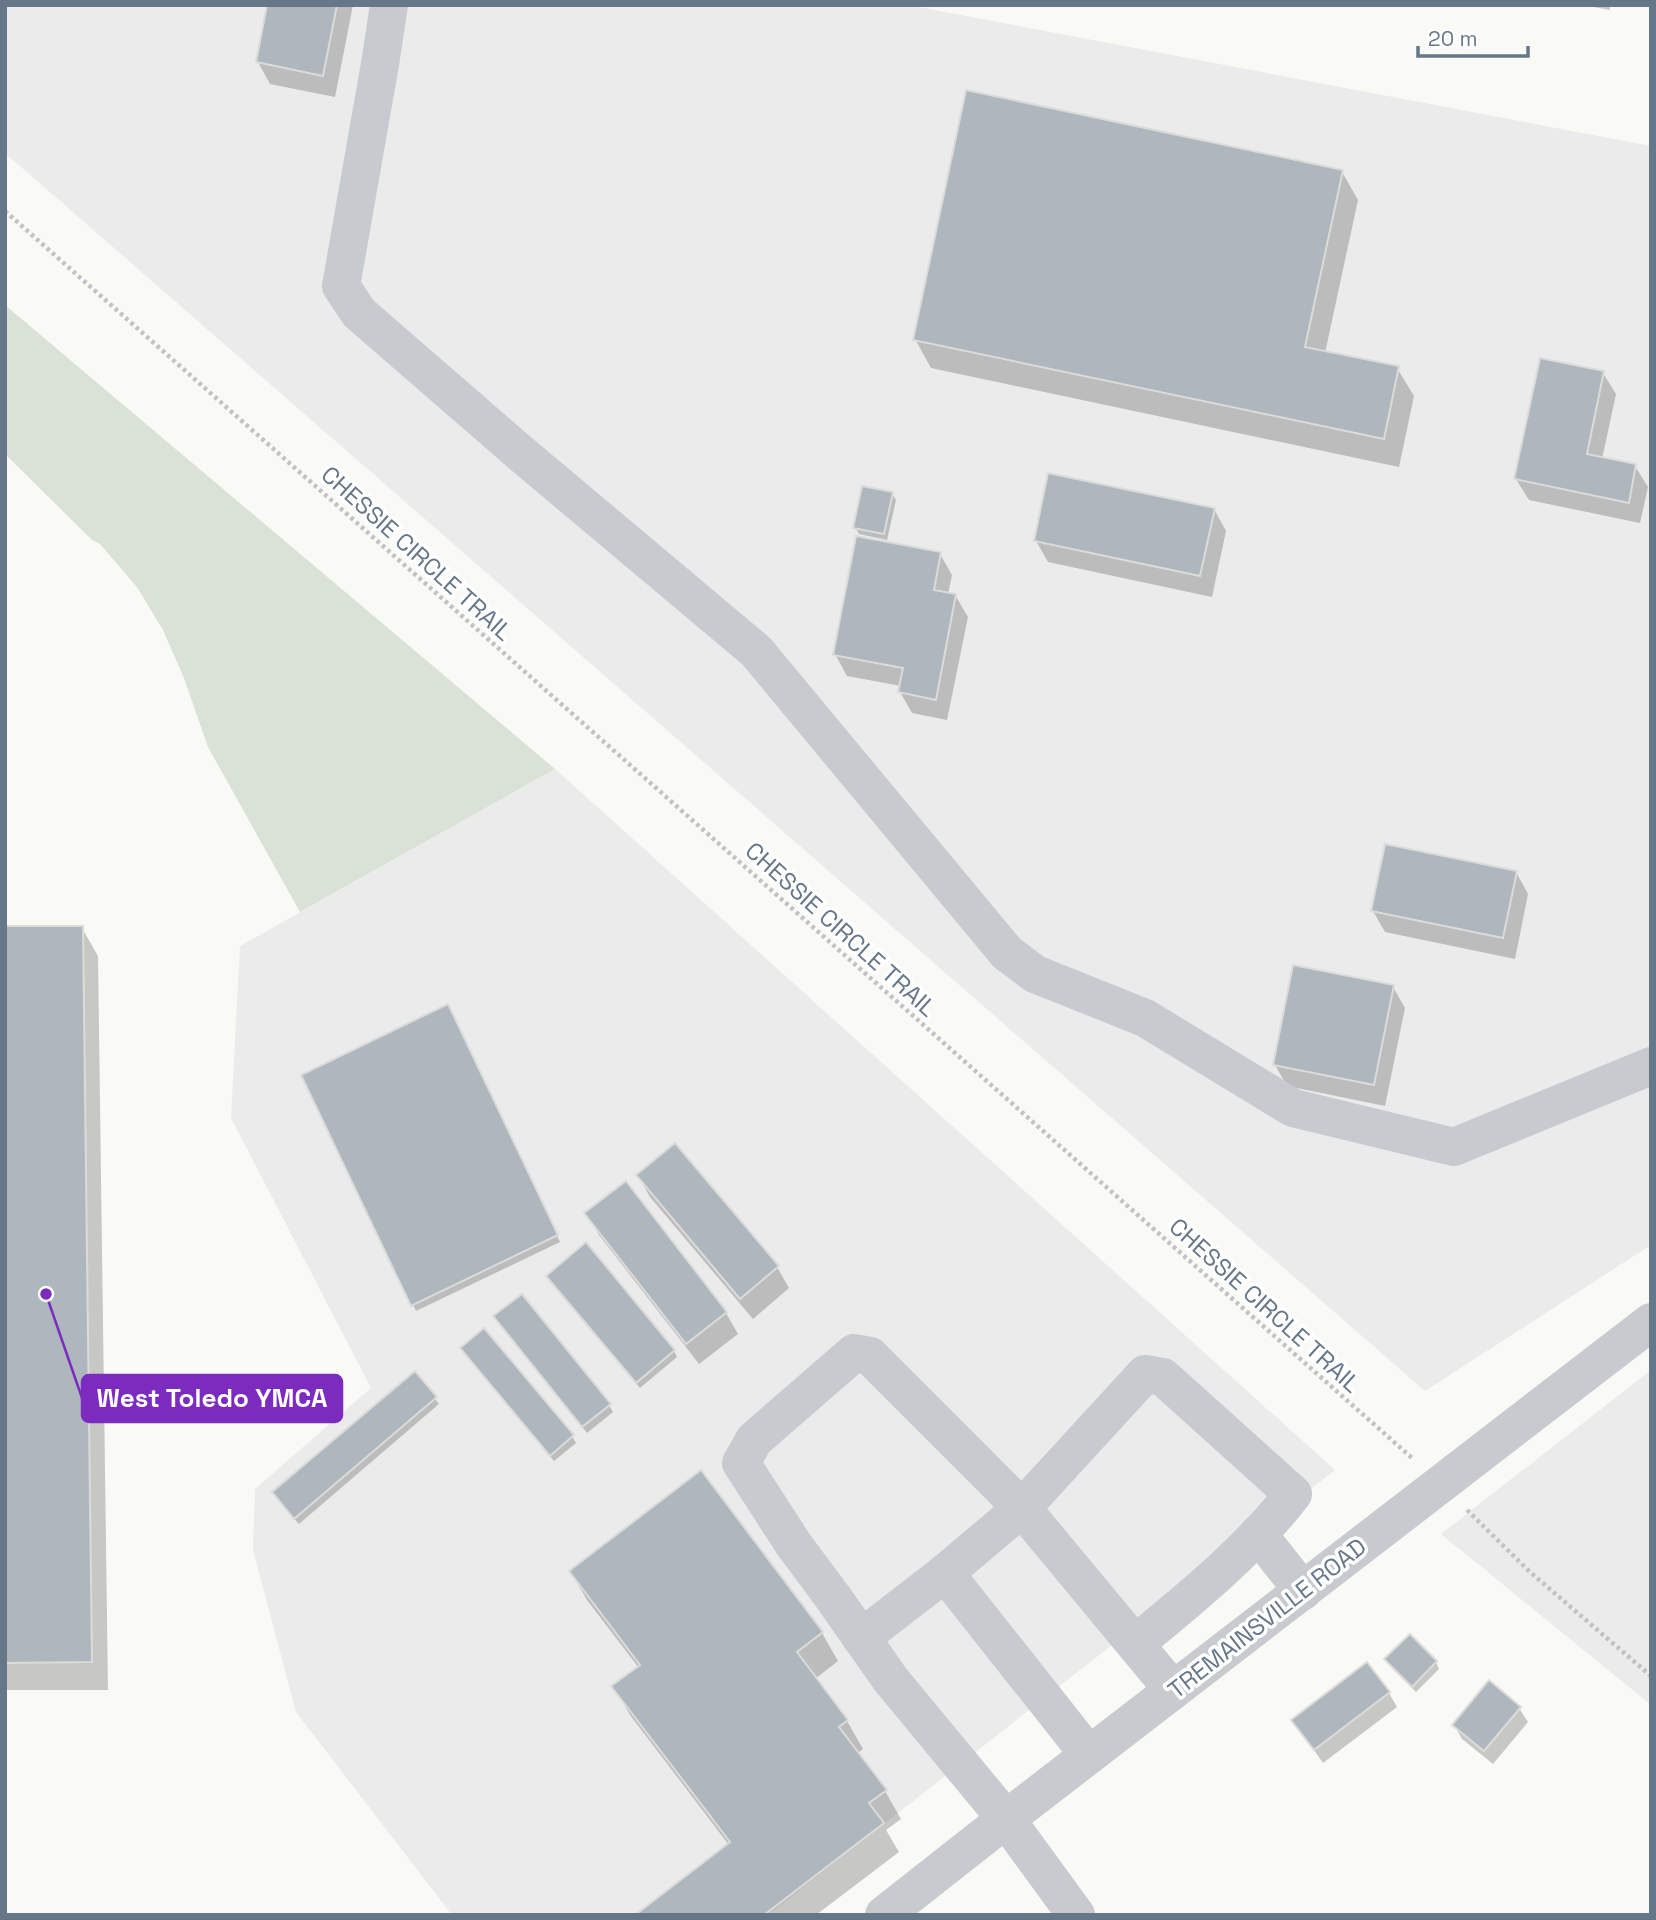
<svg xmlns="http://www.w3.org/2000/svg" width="1656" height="1920" viewBox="0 0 1656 1920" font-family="'Space Grotesk',sans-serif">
<rect width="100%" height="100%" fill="#f9f9f6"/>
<g fill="#eaebea">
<polygon points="5,5 908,5 1651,146 1651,1245 1425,1391 5,153"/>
<polygon points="555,769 1335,1470 768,1915 452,1915 296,1712 253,1550 255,1489 371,1388 231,1118 240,946"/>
<polygon points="1651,1370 1651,1705 1441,1534"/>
</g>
<polygon fill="#dae1d7" points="5,305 555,769 300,912 208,747 184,678 163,630 137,587 100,544 92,540 5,454"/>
<g fill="#0003">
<polygon points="269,5 353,5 335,97 270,84 258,62"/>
<polygon points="1583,5 1610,5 1610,10"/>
<polygon points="1342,172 1358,200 1325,353 1397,368 1414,396 1399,467 931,368 915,339"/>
<polygon points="1603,373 1616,394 1602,459 1635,466 1648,487 1640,523 1529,500 1516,479"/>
<polygon points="892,494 896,500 887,540 859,534 855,527"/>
<polygon points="1214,509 1226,531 1212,597 1048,562 1036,541"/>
<polygon points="940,554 952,575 948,594 955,595 968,617 947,720 912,713 900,692 901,686 847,676 835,654"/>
<polygon points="1516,872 1528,894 1515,959 1385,932 1373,911"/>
<polygon points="5,927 82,928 98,956 108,1690 5,1690"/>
<polygon points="1393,987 1405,1008 1385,1106 1287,1086 1275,1065"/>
<polygon points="451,1013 560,1242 416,1311 413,1305"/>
<polygon points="638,1175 777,1267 789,1288 753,1319 650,1197"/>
<polygon points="625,1184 726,1313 738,1334 699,1364 599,1235 587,1214"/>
<polygon points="552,1282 674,1351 677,1357 640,1388"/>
<polygon points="499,1323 609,1405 613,1412 587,1433"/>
<polygon points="462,1349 572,1436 576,1443 554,1461"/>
<polygon points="415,1373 439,1404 299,1524 278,1499"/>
<polygon points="571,1572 822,1633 838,1661 815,1679 847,1721 863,1749 857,1754 885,1791 901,1819 886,1830 899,1852 816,1915 638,1915 729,1845 630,1715 614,1687 639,1668 587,1600"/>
<polygon points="1410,1636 1436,1662 1439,1669 1416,1692 1390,1666 1386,1660"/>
<polygon points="1389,1693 1397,1707 1323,1763 1293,1720"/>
<polygon points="1519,1708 1528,1722 1493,1764 1462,1739 1454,1725"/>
</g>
<g fill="#afb7be" stroke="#dbdbd9" stroke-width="2">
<polygon points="267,5 337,5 323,76 256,62"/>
<polygon points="966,90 1343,170 1305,347 1399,366 1384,439 913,340"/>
<polygon points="1540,358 1604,371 1587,454 1636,464 1629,503 1514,479"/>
<polygon points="1048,473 1215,508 1200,576 1034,541"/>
<polygon points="862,486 893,492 884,534 853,528"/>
<polygon points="856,536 941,552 934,590 956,594 936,700 898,692 903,668 833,655"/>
<polygon points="1385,844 1517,871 1503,938 1371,911"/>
<polygon points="5,926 83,926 92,1662 5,1663"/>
<polygon points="1293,965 1394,985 1374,1085 1273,1065"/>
<polygon points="448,1004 558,1235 411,1306 301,1075"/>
<polygon points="675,1143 779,1266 740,1299 636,1175"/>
<polygon points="626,1181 727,1312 686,1344 584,1213"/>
<polygon points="586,1242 675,1350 636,1383 546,1276"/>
<polygon points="522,1294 611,1404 582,1427 493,1316"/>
<polygon points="484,1328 574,1435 550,1456 460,1348"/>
<polygon points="415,1371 437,1397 294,1519 272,1492"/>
<polygon points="701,1470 823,1632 797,1652 848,1720 839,1727 887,1790 869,1803 884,1823 764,1915 635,1915 730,1842 611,1686 640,1665 569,1571"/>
<polygon points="1410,1634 1437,1661 1412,1687 1384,1659"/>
<polygon points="1367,1662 1390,1692 1314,1750 1291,1720"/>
<polygon points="1489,1680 1521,1707 1484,1751 1452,1725"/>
</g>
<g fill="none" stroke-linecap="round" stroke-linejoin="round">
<g stroke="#c0c3c5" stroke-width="4.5" stroke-dasharray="3.5 3.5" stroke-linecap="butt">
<polyline points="5,211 1412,1458"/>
<polyline points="1467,1510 1530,1572 1651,1676"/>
</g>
<g stroke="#c7cace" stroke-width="38">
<polyline points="389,5 380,64 341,286 359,313 518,451 756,651 1007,953 1035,974 1145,1018 1293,1108 1454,1147 1651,1066"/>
<polyline points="1258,1534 1303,1591"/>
<polyline points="945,1573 1089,1755"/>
<path d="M861,1638L945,1573L1022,1508L1145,1374L1163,1377L1293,1494C1249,1551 1191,1598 1135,1644"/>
<polyline points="884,1915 1006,1819 1651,1322"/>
<polyline points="1076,1915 1006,1819 891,1680 832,1596 794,1545 741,1463 754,1440 854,1353 870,1356 1022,1508 1173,1690"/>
</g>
</g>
<g text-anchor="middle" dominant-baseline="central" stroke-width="7" stroke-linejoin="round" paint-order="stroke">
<g font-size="24" fill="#667789" stroke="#fff">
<text transform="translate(417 553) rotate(42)">CHESSIE CIRCLE TRAIL</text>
<text transform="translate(841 929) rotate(42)">CHESSIE CIRCLE TRAIL</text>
<text transform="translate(1265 1305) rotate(42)">CHESSIE CIRCLE TRAIL</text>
<text transform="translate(1267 1618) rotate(-38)">TREMAINSVILLE ROAD</text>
</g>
</g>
<path fill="none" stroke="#7b2cbf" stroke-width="2.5" d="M46 1294L82 1398"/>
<circle fill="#7b2cbf" stroke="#fff" stroke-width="2.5" cx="46" cy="1294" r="7"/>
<rect fill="#7b2cbf" stroke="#7b2cbf" stroke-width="2.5" x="82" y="1375" width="260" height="47" rx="7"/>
<g font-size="26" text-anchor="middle" font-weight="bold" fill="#fff">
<text x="212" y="1407">West Toledo YMCA</text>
</g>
<rect width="1656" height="1920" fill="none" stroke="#667789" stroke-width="14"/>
<path d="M1418 46v10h110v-10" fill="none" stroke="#667789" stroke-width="3.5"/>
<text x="1428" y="46" font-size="21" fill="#667789" stroke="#ffffff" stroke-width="5" paint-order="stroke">20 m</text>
</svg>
